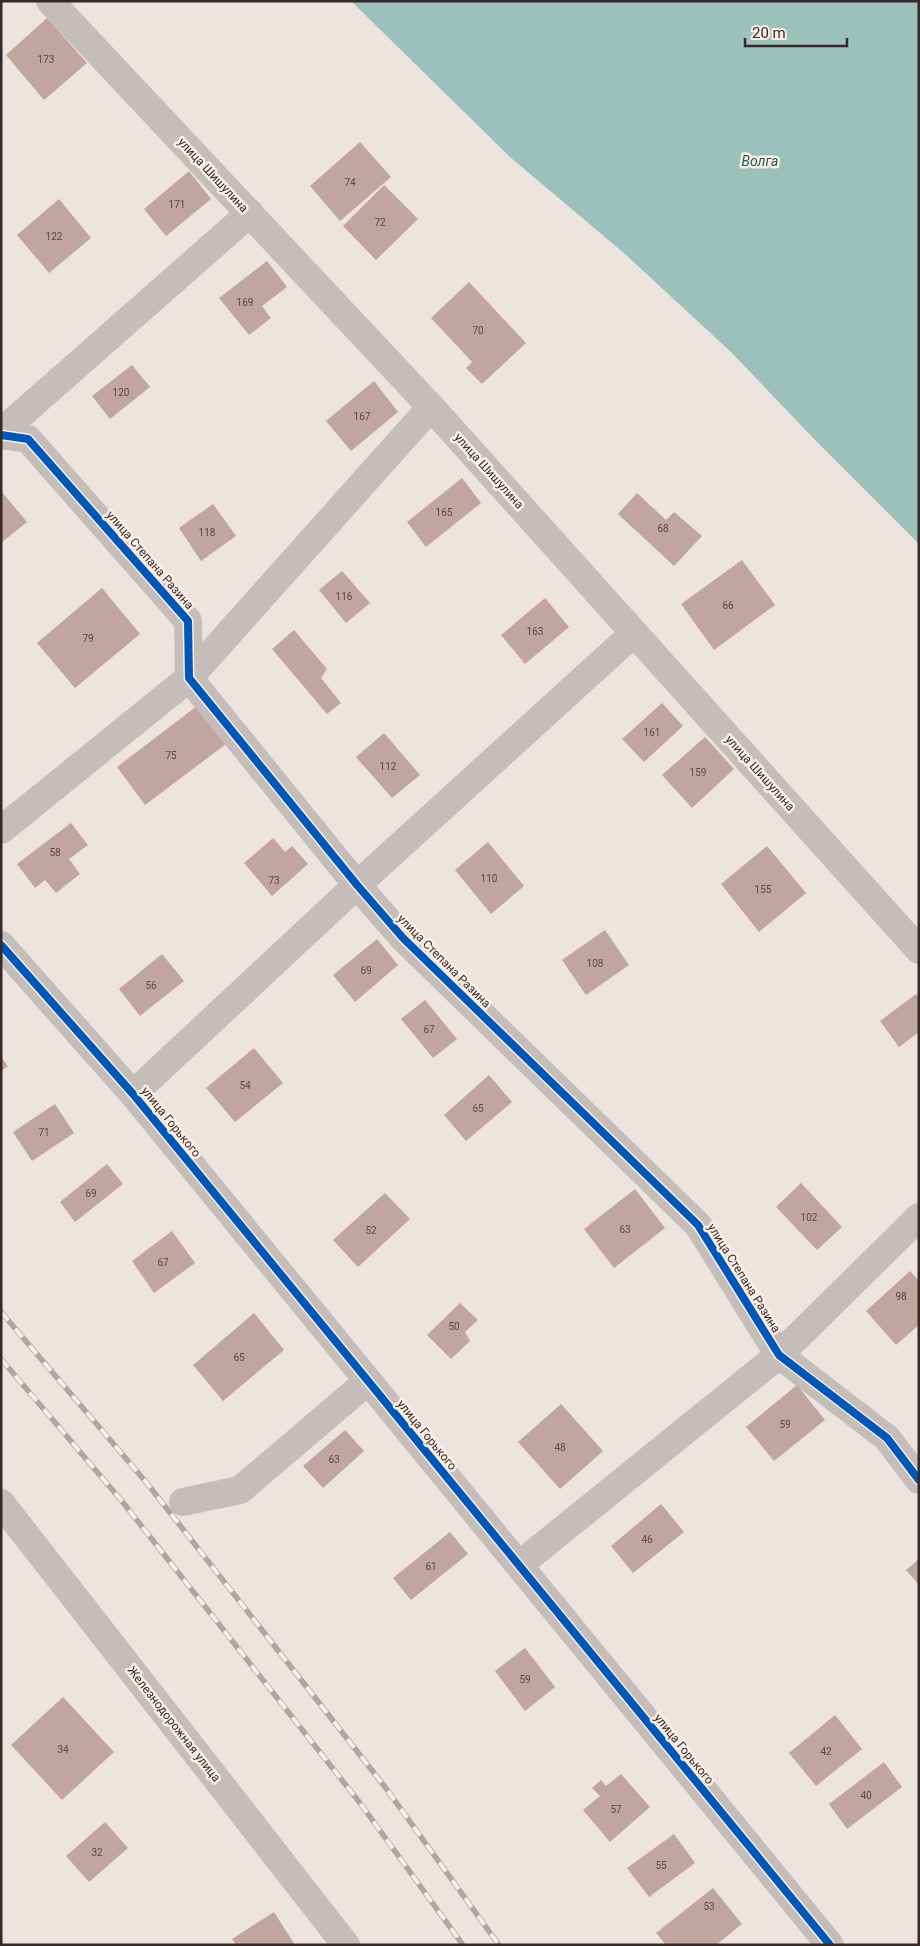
<svg xmlns="http://www.w3.org/2000/svg" width="920" height="1946" viewBox="0 0 920 1946" font-family="Roboto,sans-serif">
<rect width="100%" height="100%" fill="#ede4e0"/>
<polygon fill="#9cc0ba" points="351,1 919,1 919,544 814,439 732,353 625,254 510,157"/>
<g fill="#c1a5a1">
<polygon points="47,18 87,63 44,100 6,55"/>
<polygon points="360,142 391,177 340,221 310,186"/>
<polygon points="189,171 211,199 166,236 144,209"/>
<polygon points="384,185 418,219 376,260 343,226"/>
<polygon points="59,199 91,238 49,273 17,235"/>
<polygon points="267,261 287,287 262,306 271,318 249,335 219,298"/>
<polygon points="469,282 526,343 482,384 466,368 472,362 431,318"/>
<polygon points="132,365 150,387 110,419 92,396"/>
<polygon points="374,381 398,412 351,451 326,421"/>
<polygon points="462,478 481,503 426,547 407,522"/>
<polygon points="1,491 27,522 1,543"/>
<polygon points="637,493 666,520 674,512 702,536 674,566 618,514"/>
<polygon points="213,504 236,536 201,561 179,528"/>
<polygon points="742,560 775,605 714,650 681,604"/>
<polygon points="342,571 370,603 346,623 319,590"/>
<polygon points="102,588 140,634 75,688 37,643"/>
<polygon points="545,598 569,627 525,664 501,635"/>
<polygon points="294,630 327,669 321,678 341,703 327,714 272,649"/>
<polygon points="662,703 683,726 644,762 622,739"/>
<polygon points="197,706 226,744 145,805 117,767"/>
<polygon points="384,733 420,775 392,798 356,757"/>
<polygon points="705,737 734,769 692,808 662,775"/>
<polygon points="71,823 88,845 69,859 80,874 56,893 45,880 35,888 17,864"/>
<polygon points="273,838 285,852 292,846 308,864 272,896 244,863"/>
<polygon points="488,842 524,886 491,914 455,870"/>
<polygon points="767,846 806,893 759,932 721,884"/>
<polygon points="605,930 629,965 586,995 562,960"/>
<polygon points="377,939 398,965 355,1002 333,975"/>
<polygon points="162,954 184,981 140,1016 119,989"/>
<polygon points="916,994 919,997 919,1032 899,1047 880,1021"/>
<polygon points="425,1000 457,1039 433,1058 401,1019"/>
<polygon points="254,1048 283,1083 235,1122 206,1088"/>
<polygon points="1,1057 8,1066 1,1071"/>
<polygon points="489,1075 512,1102 466,1141 444,1115"/>
<polygon points="55,1104 74,1133 32,1161 13,1132"/>
<polygon points="107,1164 123,1184 75,1222 60,1202"/>
<polygon points="801,1183 842,1227 817,1250 776,1207"/>
<polygon points="635,1189 665,1228 614,1268 584,1229"/>
<polygon points="385,1193 410,1219 358,1267 333,1240"/>
<polygon points="172,1231 195,1263 154,1293 132,1261"/>
<polygon points="910,1271 919,1281 919,1325 896,1345 866,1311"/>
<polygon points="460,1303 478,1320 465,1332 470,1341 451,1359 427,1335"/>
<polygon points="254,1313 284,1350 223,1401 193,1365"/>
<polygon points="797,1385 825,1420 774,1461 746,1427"/>
<polygon points="561,1404 603,1451 560,1489 518,1442"/>
<polygon points="345,1430 364,1451 323,1488 303,1466"/>
<polygon points="661,1504 684,1532 633,1573 611,1546"/>
<polygon points="450,1532 468,1554 411,1600 393,1578"/>
<polygon points="919,1559 919,1585 906,1570"/>
<polygon points="525,1648 555,1687 525,1711 495,1671"/>
<polygon points="63,1697 114,1752 62,1800 11,1745"/>
<polygon points="835,1715 862,1749 816,1786 789,1753"/>
<polygon points="884,1762 902,1787 847,1829 829,1804"/>
<polygon points="621,1774 650,1807 610,1842 583,1810 600,1796 592,1788 601,1780 606,1786"/>
<polygon points="105,1822 128,1848 89,1882 66,1856"/>
<polygon points="674,1834 695,1863 649,1897 627,1868"/>
<polygon points="713,1888 742,1924 716,1945 666,1945 656,1933"/>
<polygon points="274,1912 295,1945 236,1945 232,1939"/>
</g>
<g fill="none" stroke-linecap="round" stroke-linejoin="round">
<g stroke="#c5bdb9" stroke-width="28">
<polyline points="50,1 431,407 919,950"/>
<polyline points="1,432 250,213"/>
<polyline points="1,435 28,439 188,621 189,678 357,885 403,938 698,1225 779,1355 887,1438 919,1480"/>
<polyline points="1,830 189,678 431,407"/>
<polyline points="1,945 133,1094 830,1945"/>
<polyline points="133,1094 357,885 634,633"/>
<polyline points="183,1502 240,1490 368,1381"/>
<polyline points="1,1503 346,1945"/>
<polyline points="519,1565 779,1355 919,1217"/>
</g>
<g stroke="#ada6a3" stroke-width="5.5">
<g id="rail">
<polyline points="1,1312 146,1482 385,1787 499,1945"/>
<polyline points="1,1359 121,1500 360,1803 463,1945"/>
</g>
</g>
<use href="#rail" stroke="#faeee7" stroke-width="4" stroke-dasharray="11" stroke-linecap="butt"/>
<g stroke="#faeee7" stroke-width="11">
<g id="cycleway">
<polyline points="1,435 28,439 188,621 189,678 357,885 403,938 698,1225 779,1355 887,1438 919,1480"/>
<polyline points="1,945 133,1094 830,1945"/>
</g>
</g>
<use href="#cycleway" stroke="#0057b8" stroke-width="8"/>
</g>
<g text-anchor="middle" dominant-baseline="central" stroke-width="5" stroke-linejoin="round" paint-order="stroke">
<g font-size="10" fill="#594846">
<text x="46" y="59">173</text>
<text x="350" y="182">74</text>
<text x="177" y="204">171</text>
<text x="380" y="222">72</text>
<text x="54" y="236">122</text>
<text x="245" y="302">169</text>
<text x="478" y="330">70</text>
<text x="121" y="392">120</text>
<text x="362" y="416">167</text>
<text x="444" y="512">165</text>
<text x="663" y="528">68</text>
<text x="207" y="532">118</text>
<text x="344" y="596">116</text>
<text x="728" y="605">66</text>
<text x="535" y="631">163</text>
<text x="88" y="638">79</text>
<text x="652" y="732">161</text>
<text x="171" y="755">75</text>
<text x="388" y="766">112</text>
<text x="698" y="772">159</text>
<text x="55" y="852">58</text>
<text x="489" y="878">110</text>
<text x="274" y="880">73</text>
<text x="763" y="889">155</text>
<text x="595" y="963">108</text>
<text x="366" y="970">69</text>
<text x="151" y="985">56</text>
<text x="429" y="1029">67</text>
<text x="245" y="1085">54</text>
<text x="478" y="1108">65</text>
<text x="44" y="1132">71</text>
<text x="91" y="1193">69</text>
<text x="809" y="1217">102</text>
<text x="625" y="1229">63</text>
<text x="371" y="1230">52</text>
<text x="163" y="1262">67</text>
<text x="901" y="1296">98</text>
<text x="454" y="1326">50</text>
<text x="239" y="1357">65</text>
<text x="785" y="1424">59</text>
<text x="560" y="1447">48</text>
<text x="334" y="1459">63</text>
<text x="647" y="1539">46</text>
<text x="431" y="1566">61</text>
<text x="525" y="1679">59</text>
<text x="63" y="1749">34</text>
<text x="826" y="1751">42</text>
<text x="866" y="1795">40</text>
<text x="616" y="1809">57</text>
<text x="97" y="1852">32</text>
<text x="661" y="1865">55</text>
<text x="709" y="1906">53</text>
</g>
<g font-size="12" fill="#362927" stroke="#faeee7">
<text transform="translate(213 175) rotate(47)">улица Шишулина</text>
<text transform="translate(489 471) rotate(48)">улица Шишулина</text>
<text transform="translate(150 560) rotate(49)">улица Степана Разина</text>
<text transform="translate(760 773) rotate(48)">улица Шишулина</text>
<text transform="translate(444 961) rotate(45)">улица Степана Разина</text>
<text transform="translate(171 1122) rotate(51)">улица Горького</text>
<text transform="translate(744 1278) rotate(58)">улица Степана Разина</text>
<text transform="translate(427 1435) rotate(51)">улица Горького</text>
<text transform="translate(174 1724) rotate(52)">Железнодорожная улица</text>
<text transform="translate(684 1749) rotate(51)">улица Горького</text>
</g>
<g font-size="14" font-style="italic" fill="#1c5952" stroke="#faeee7">
<text x="760" y="161">Волга</text>
</g>
</g>
<rect width="920" height="1946" fill="none" stroke="#362927" stroke-width="5"/>
<path d="M745 38v8h102v-8" fill="none" stroke="#362927" stroke-width="2.5"/>
<text x="752" y="38" font-size="15" fill="#362927" stroke="#faeee7" stroke-width="4" paint-order="stroke">20 m</text>
</svg>
